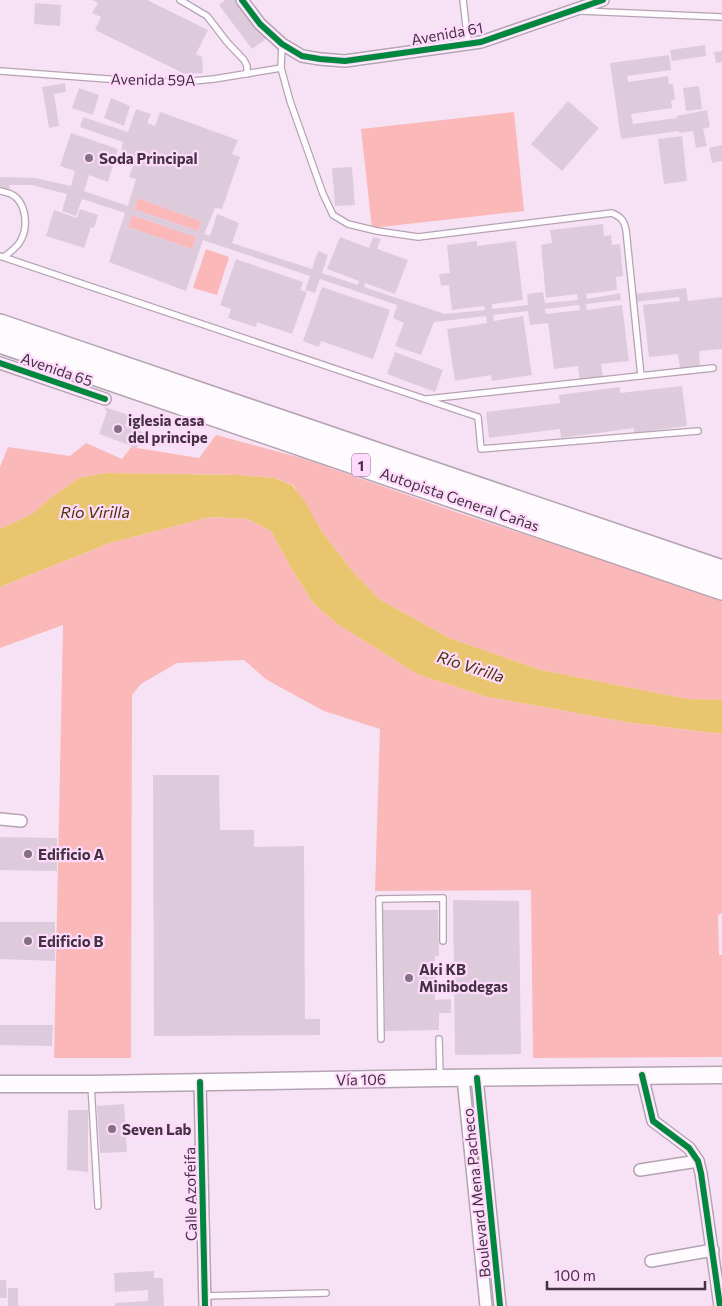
<svg xmlns="http://www.w3.org/2000/svg" width="722" height="1306" viewBox="0 0 722 1306" font-family="Commissioner,sans-serif">
<rect width="100%" height="100%" fill="#f7e2f5"/>
<g fill="#fab8b8">
<polygon points="514,112 524,211 372,228 361,129"/>
<polygon points="138,198 201,221 198,231 134,209"/>
<polygon points="132,215 196,237 192,249 128,227"/>
<polygon points="206,249 229,257 217,295 193,288"/>
<polygon points="216,435 302,458 453,511 722,599 722,700 688,699 541,670 449,638 379,599 354,573 333,546 319,527 293,485 274,478 239,475 106,473 79,478 52,497 32,514 0,529 0,467 8,447 70,456 86,443 122,459 132,446 137,448 199,458"/>
<polygon points="210,517 248,519 271,531 291,568 313,603 336,623 417,674 484,696 626,722 722,734 722,913 718,915 719,955 722,955 722,1057 533,1058 531,890 375,891 380,729 324,711 267,680 244,660 177,663 141,684 132,695 131,1058 54,1058 63,625 0,648 0,587 110,543"/>
</g>
<polygon fill="#eac56f" points="106,473 239,475 274,478 292,485 306,503 319,527 333,546 354,573 379,599 449,638 541,670 688,699 722,700 722,734 626,722 484,696 417,674 336,623 313,603 291,568 271,531 248,519 210,517 110,543 0,587 0,529 32,514 52,497 79,478"/>
<g fill="#ddcbdc" fill-rule="evenodd">
<polygon points="92,0 147,0 208,30 196,54 202,57 203,73 185,74 95,30 101,17 92,13 98,3"/>
<polygon points="225,0 236,0 266,39 252,49 219,5"/>
<polygon points="35,3 61,5 60,26 34,24"/>
<polygon points="705,45 706,56 672,61 670,50"/>
<polygon points="722,51 722,62 716,63 714,52"/>
<polygon points="669,55 671,70 627,76 628,82 668,76 669,84 673,84 675,100 671,100 672,108 631,114 633,124 677,118 676,116 707,110 710,127 703,129 707,146 696,148 693,131 679,133 679,131 621,139 610,63"/>
<polygon points="65,83 66,92 54,94 59,126 49,128 42,87"/>
<polygon points="699,86 702,109 686,111 683,88"/>
<polygon points="79,88 99,95 93,115 72,108"/>
<polygon points="111,98 130,106 124,126 104,118"/>
<polygon points="568,101 599,128 562,171 531,144"/>
<path d="M136,109L151,114L147,123L155,126L160,112L238,140L232,154L240,157L222,209L215,208L204,234L210,236L217,214L239,223L232,243L312,269L318,251L328,255L322,273L358,285L359,281L327,269L340,237L369,248L373,237L381,239L377,249L408,260L395,294L365,283L364,287L445,314L485,310L484,306L452,310L449,285L441,286L439,274L450,273L447,245L477,241V246L516,241L523,300L492,304V309L528,305L527,294L543,292L545,303L578,300L577,294L546,298L541,245L552,243L550,230L603,224L604,236L611,235L612,245L620,244L623,276L616,277L617,290L586,294L587,299L620,293L621,300L586,304L587,310L622,305L629,361L601,364L603,378L580,381L578,366L554,369L548,323L530,325L528,311L493,315L494,321L523,316L532,375L492,381L491,375L455,381L447,329L487,323L486,316L434,322L421,355L395,346L404,323L393,318L397,305L320,279L315,293L305,290L310,276L203,240L186,291L109,262L125,213L82,199L76,216L62,211L67,194L31,185H9L10,189L0,188V177L36,178L71,186L75,171L60,166L71,133L118,149L108,182L89,175L84,191L128,206L136,179L129,177L133,165L119,160L123,142L80,127L83,117L128,132ZM138,198L201,221L198,231L134,209ZM132,215L196,237L192,249L128,227ZM579,305L580,310L546,314L545,309Z"/>
<polygon points="682,136 687,181 664,184 658,139"/>
<polygon points="722,145 722,161 712,163 709,148"/>
<polygon points="352,167 355,205 335,206 332,168"/>
<polygon points="80,209 98,215 94,228 91,227 84,248 46,236 54,210 77,218"/>
<polygon points="236,259 303,282 300,290 307,292 292,334 257,322 256,327 228,318 231,309 220,305"/>
<polygon points="322,287 390,310 373,359 321,341 319,347 303,341"/>
<polygon points="686,288 688,301 722,297 722,349 699,351 700,366 680,368 678,354 649,357 643,305 680,301 679,297 635,302 634,294"/>
<polygon points="395,352 443,370 435,392 387,374"/>
<polygon points="682,386 687,426 634,433 634,428 561,438 560,429 489,438 486,412 560,403 559,395 620,387 620,393"/>
<polygon points="104,407 129,415 125,426 143,432 137,448 99,434 107,412"/>
<polygon points="153,775 219,775 220,830 254,830 254,847 304,846 305,1019 320,1019 320,1035 154,1036"/>
<polygon points="0,837 57,838 57,871 0,870"/>
<polygon points="453,900 519,901 521,1054 455,1055"/>
<polygon points="383,910 438,910 439,956 435,956 435,1000 451,999 451,1013 439,1013 439,1030 385,1031"/>
<polygon points="0,922 55,922 55,961 0,959"/>
<polygon points="0,1025 53,1025 52,1046 0,1045"/>
<polygon points="124,1104 127,1152 100,1153 97,1106"/>
<polygon points="68,1110 88,1110 88,1172 67,1170"/>
<polygon points="154,1271 154,1278 163,1278 164,1306 115,1306 115,1303 148,1301 148,1290 115,1292 114,1273"/>
<polygon points="0,1280 6,1280 7,1298 0,1298"/>
<rect x="8" y="1288" width="10" height="18"/>
</g>
<g fill="none" stroke-linecap="round" stroke-linejoin="round">
<g stroke="#b4a3b2" stroke-width="8">
<g id="lane">
<polyline points="180,0 207,16 227,42 244,60 247,66 247,74"/>
<polyline points="463,0 468,43"/>
<polyline points="581,11 722,17"/>
<path d="M281,68L290,101L323,194L333,215L348,224L377,231L418,237L612,213C621,217 624,220 626,230L641,376"/>
<polyline points="0,71 121,80 182,82 214,79 281,68 282,44"/>
<path d="M0,191C4,192 8,193 11,194C27,202 28,227 21,240C18,247 10,252 4,257"/>
<polyline points="0,256 478,417 481,449 698,431"/>
<polyline points="427,399 713,368"/>
<polyline points="381,1039 379,899 443,898 443,941"/>
<polyline points="439,1039 440,1076"/>
<polyline points="91,1085 98,1206"/>
<polyline points="204,1296 326,1293"/>
</g>
</g>
<g stroke="#b4a3b2" stroke-width="14">
<g id="street">
<polyline points="242,0 260,24 282,44 302,56 320,59 345,61 481,42 603,0"/>
<polyline points="0,363 105,399"/>
<polyline points="0,819 21,821"/>
<polyline points="642,1075 653,1121 689,1148 698,1161 701,1173 720,1306"/>
<polyline points="463,1078 486,1306"/>
<polyline points="477,1078 500,1306"/>
<polyline points="200,1082 205,1306"/>
<polyline points="640,1170 698,1161"/>
<polyline points="651,1261 713,1250"/>
</g>
</g>
<g stroke="#b4a3b2" stroke-width="19">
<polyline id="secondary" points="0,1084 91,1084 440,1078 722,1075"/>
</g>
<g stroke="#b4a3b2" stroke-width="24">
<g id="highway">
<polyline points="0,325 722,571"/>
<polyline points="0,342 722,589"/>
</g>
</g>
<use href="#lane" stroke="#fefbfe" stroke-width="5.5"/>
<use href="#street" stroke="#fefbfe" stroke-width="11"/>
<use href="#secondary" stroke="#fefbfe" stroke-width="16"/>
<use href="#highway" stroke="#fefbfe" stroke-width="21"/>
<g stroke="#ffdafc" stroke-width="9">
<g id="cycleway">
<polyline points="242,0 260,24 282,44 302,56 320,59 345,61 481,42 603,0"/>
<polyline points="0,363 105,399"/>
<polyline points="642,1075 653,1121 689,1148 698,1161 701,1173 720,1306"/>
<polyline points="477,1078 500,1306"/>
<polyline points="200,1082 205,1306"/>
</g>
</g>
<use href="#cycleway" stroke="#00873e" stroke-width="6"/>
</g>
<g fill="#837081" stroke="#ffdafc" stroke-width="2">
<circle cx="89" cy="158" r="5"/>
<circle cx="118" cy="429" r="5"/>
<circle cx="28" cy="854" r="5"/>
<circle cx="28" cy="941" r="5"/>
<circle cx="409" cy="978" r="5"/>
<circle cx="112" cy="1129" r="5"/>
</g>
<g text-anchor="middle" dominant-baseline="central" stroke-width="4.5" stroke-linejoin="round" paint-order="stroke">
<rect fill="#ffdafc" stroke="#7c647a" stroke-width="1" x="352" y="453.5" width="18" height="23" rx="4"/>
<g font-size="14" font-weight="bold" fill="#443242">
<text x="361" y="465">1</text>
</g>
<g font-size="15" fill="#443242" stroke="#ffdafc">
<text transform="translate(447 33) rotate(-10)">Avenida 61</text>
<text transform="translate(153 79) rotate(1)">Avenida 59A</text>
<text transform="translate(57 369) rotate(19)">Avenida 65</text>
<text transform="translate(460 499) rotate(19)">Autopista General Cañas</text>
<text transform="translate(361 1079) rotate(-1)">Vía 106</text>
<text transform="translate(476 1193) rotate(-96)">Boulevard Mena Pacheco</text>
<text transform="translate(190 1194) rotate(-91)">Calle Azofeifa</text>
</g>
<g font-size="15" font-weight="bold" fill="#443242" stroke="#ffdafc" text-anchor="start">
<text x="99" y="158">Soda Principal</text>
<text x="128" y="420">iglesia casa<tspan x="128" dy="17">del principe</tspan></text>
<text x="38" y="854">Edificio A</text>
<text x="38" y="941">Edificio B</text>
<text x="419" y="969">Aki KB<tspan x="419" dy="17">Minibodegas</tspan></text>
<text x="122" y="1129">Seven Lab</text>
</g>
<g font-size="16" font-style="italic" fill="#463500" stroke="#ffdafc">
<text x="95" y="511">Río Virilla</text>
<text transform="translate(471 666) rotate(18)">Río Virilla</text>
</g>
</g>
<path d="M547 1281v8h158v-8" fill="none" stroke="#443242" stroke-width="2.5"/>
<text x="554" y="1281" font-size="15" fill="#443242" stroke="#ffdafc" stroke-width="4" paint-order="stroke">100 m</text>
</svg>
